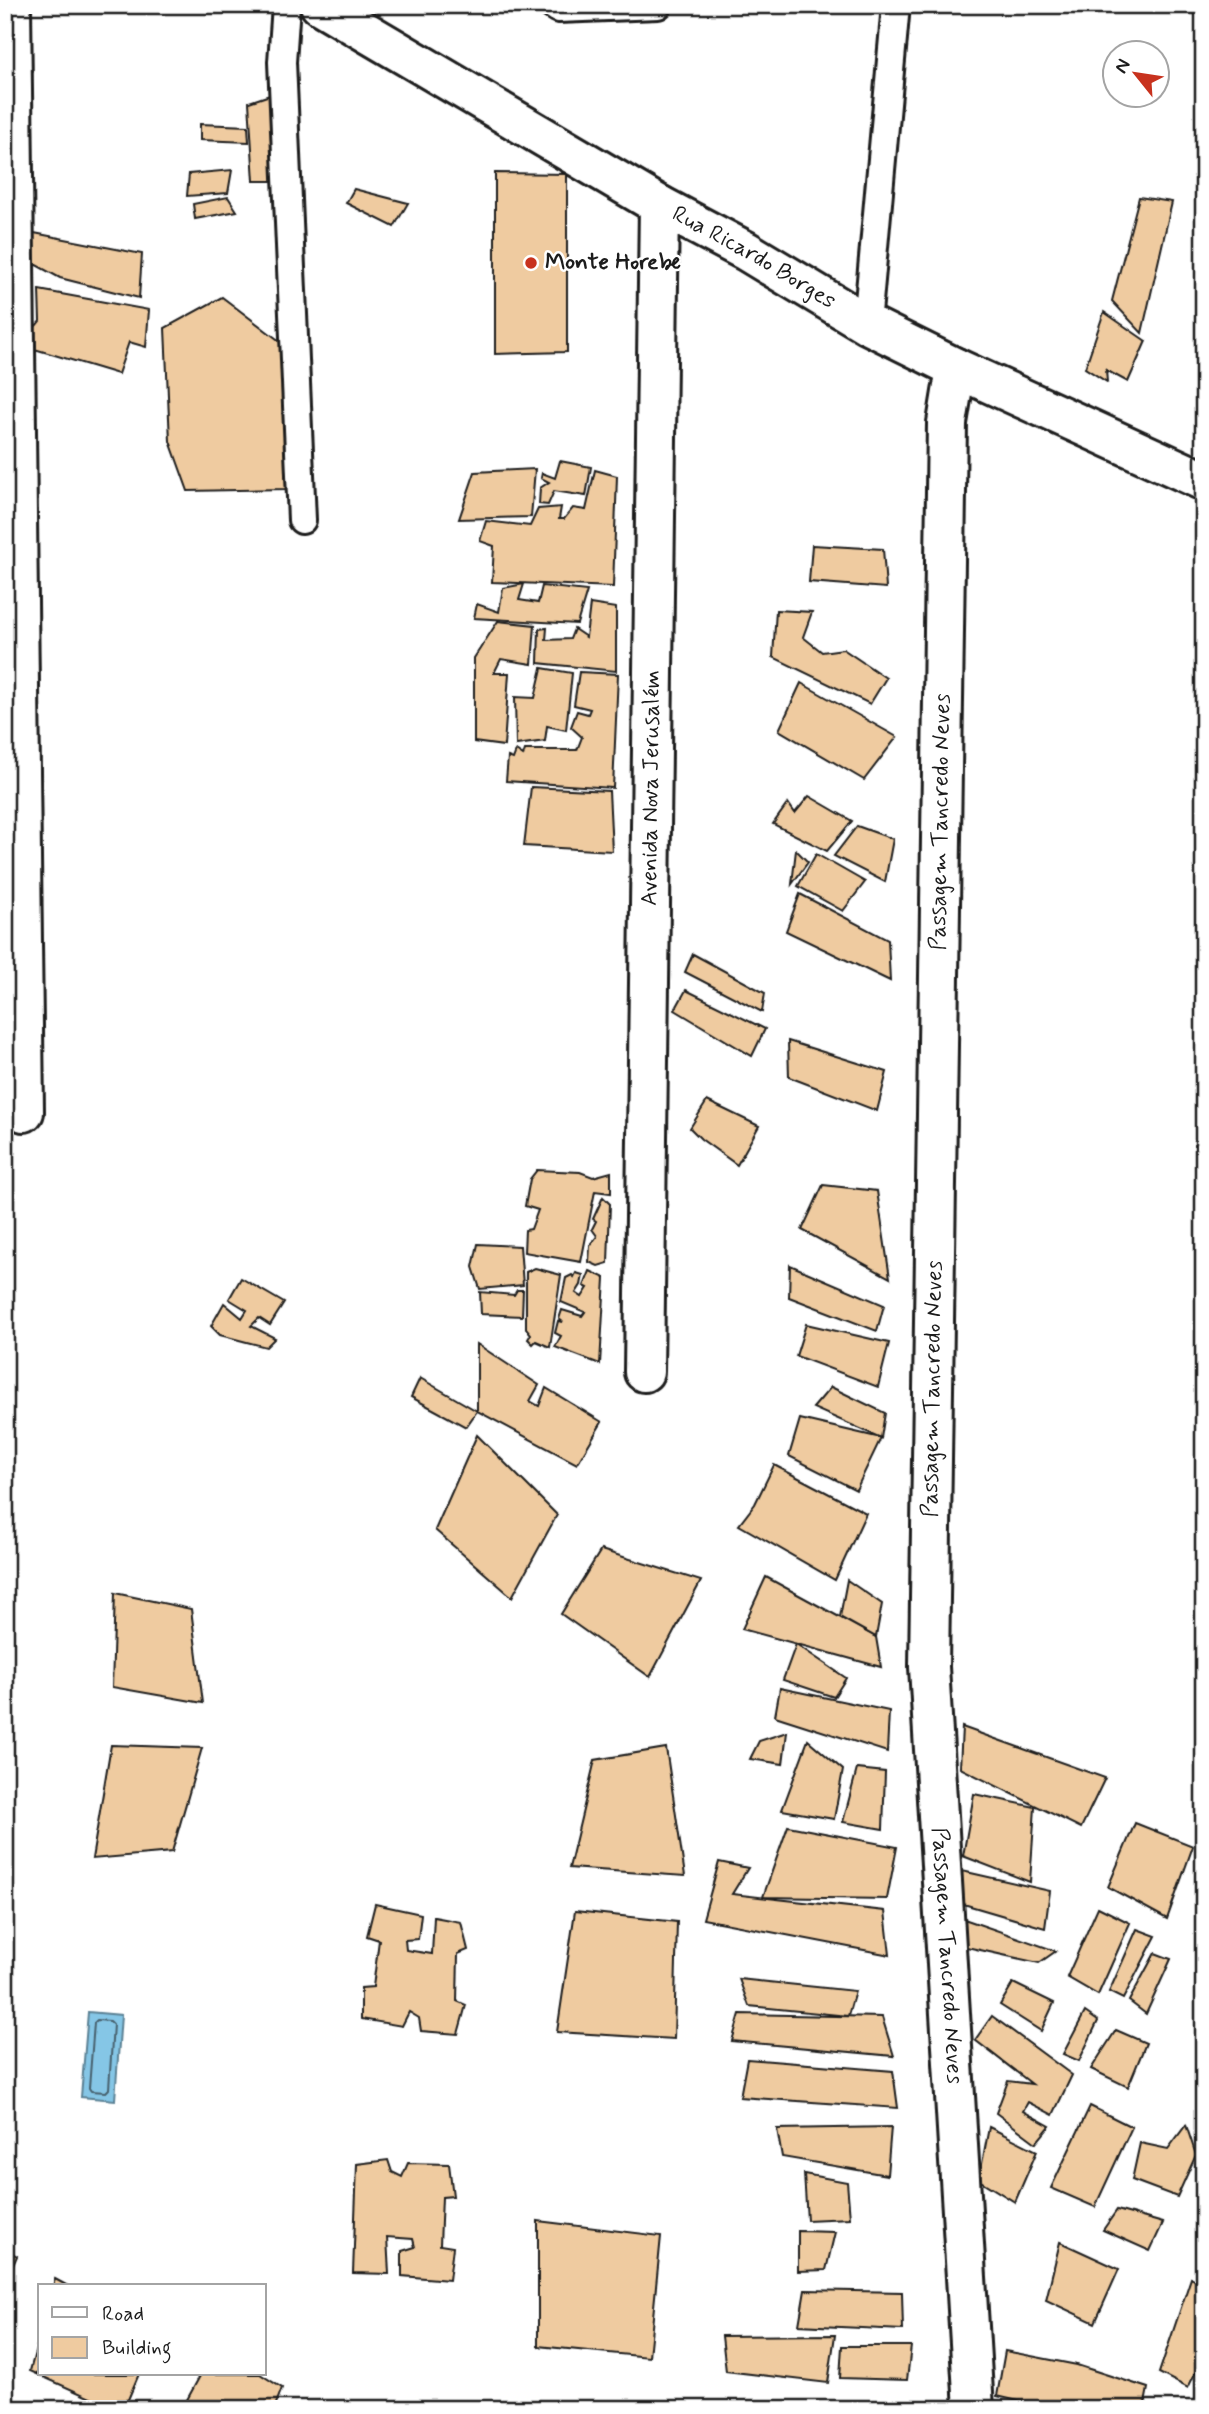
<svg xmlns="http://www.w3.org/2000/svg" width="1209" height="2414" viewBox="0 0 1209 2414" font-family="Mynerve,sans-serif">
<rect width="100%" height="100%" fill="#fff"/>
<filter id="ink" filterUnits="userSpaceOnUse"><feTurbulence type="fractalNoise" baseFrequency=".0143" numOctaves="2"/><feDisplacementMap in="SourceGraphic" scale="14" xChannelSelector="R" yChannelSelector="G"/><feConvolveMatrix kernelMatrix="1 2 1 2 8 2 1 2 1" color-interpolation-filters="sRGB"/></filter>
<g filter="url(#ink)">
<polygon fill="#85c6e6" stroke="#5b8295" stroke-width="2" points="88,2012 121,2015 115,2100 81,2097"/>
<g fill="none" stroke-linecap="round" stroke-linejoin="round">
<polygon stroke="#46606d" stroke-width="2" points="97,2020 110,2021 113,2024 109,2089 106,2092 91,2091 89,2088 94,2023"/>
</g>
<g fill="#efcba0" stroke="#1c1c1c" stroke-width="2">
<polygon points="273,94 273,181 254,181 249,102"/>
<polygon points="200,124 248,126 249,142 200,140"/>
<polygon points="232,170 228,193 187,196 189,174"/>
<polygon points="495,173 567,174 567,352 495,354"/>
<polygon points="354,189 408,203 394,227 346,203"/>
<polygon points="228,197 237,211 195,219 193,204"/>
<polygon points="1139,197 1172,202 1142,333 1112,301"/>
<polygon points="29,232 142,254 139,298 60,278 27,260"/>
<polygon points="39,290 149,310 146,347 129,342 118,374 21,345 40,321"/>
<polygon points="222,297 281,342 286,489 188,491 170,441 165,328"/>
<polygon points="1104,312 1146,341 1128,382 1106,370 1107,382 1085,368"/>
<polygon points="560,461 591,467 586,496 554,491 548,505 539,504 540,488 549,482 541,478 542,473 555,478"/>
<polygon points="535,469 531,517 459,519 475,472"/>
<polygon points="595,470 617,476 613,587 492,582 494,546 480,541 486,521 530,526 538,509 561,507 559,519 564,519 573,508 586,510"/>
<polygon points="812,545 883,549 886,588 809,582"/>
<polygon points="524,584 519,600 538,603 542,586 587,591 577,624 474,618 477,604 499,612 503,588"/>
<polygon points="590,604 616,608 616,671 538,663 539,629 547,628 546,640 570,639 574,629 586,637"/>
<polygon points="776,610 812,612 803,637 822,652 843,649 886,678 870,704 773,657"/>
<polygon points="498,621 535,625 532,664 501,659 494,673 509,673 504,746 474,742 474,658"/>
<polygon points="542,668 572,673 566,730 547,726 545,741 516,745 515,697 535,698"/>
<polygon points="579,672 618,674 613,788 506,781 508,757 513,759 516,751 523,756 525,750 577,750 582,737 571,727 577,711 588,714 590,709 574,705"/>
<polygon points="801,683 897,737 864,780 779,730"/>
<polygon points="531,787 609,791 612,851 524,846"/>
<polygon points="809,796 852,821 827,851 773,824 788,803 795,813"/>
<polygon points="857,826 893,839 885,882 834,856"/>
<polygon points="796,850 808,862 792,884"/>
<polygon points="816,854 865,882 843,911 798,886"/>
<polygon points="800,894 888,940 890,981 786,931"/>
<polygon points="693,954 765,993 762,1012 685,972"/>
<polygon points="686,990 765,1029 752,1056 675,1010"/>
<polygon points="788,1041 887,1072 877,1111 789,1077"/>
<polygon points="707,1101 759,1126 737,1165 701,1139 690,1128"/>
<polygon points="5,1152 14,1155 8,1164 12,1165 9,1173 12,1176 5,1189"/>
<polygon points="537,1170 580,1172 593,1177 611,1172 611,1193 595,1191 581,1262 524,1252 525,1230 531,1229 538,1210 525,1206 530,1179"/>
<polygon points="823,1185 877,1191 890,1278 802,1230"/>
<polygon points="603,1197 610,1204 608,1263 598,1266 589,1262 590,1246 597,1236 592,1229 596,1221 593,1219"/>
<polygon points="478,1244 520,1246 523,1285 480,1289 473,1267"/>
<polygon points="790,1265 884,1305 877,1331 789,1297"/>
<polygon points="535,1268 561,1275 550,1347 536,1341 533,1344 528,1339 531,1334 526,1328 526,1272"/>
<polygon points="590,1271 605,1278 600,1364 555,1347 561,1336 555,1333 558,1321 563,1322 559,1319 562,1310 582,1316 585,1312 561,1302 566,1278 572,1275 574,1277 576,1273 583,1275 581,1285 576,1293 582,1297 588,1288 584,1286"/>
<polygon points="241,1278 284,1303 270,1325 259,1318 251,1326 275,1338 266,1347 220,1335 211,1326 224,1303 242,1318 247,1310 229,1299"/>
<polygon points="517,1290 523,1290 522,1316 481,1314 480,1292 514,1295"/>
<polygon points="806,1324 889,1343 878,1387 796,1356"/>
<polygon points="477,1344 539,1385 530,1401 539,1406 546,1388 602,1422 577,1464 477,1411"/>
<polygon points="420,1378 477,1411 466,1427 411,1397"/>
<polygon points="831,1387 885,1413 881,1438 813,1408"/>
<polygon points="800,1419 881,1438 856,1490 789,1456"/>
<polygon points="477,1435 557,1515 512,1597 435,1530"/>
<polygon points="774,1465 866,1513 835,1580 739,1525 755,1504"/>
<polygon points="601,1550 701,1581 650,1677 561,1614"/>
<polygon points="766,1577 876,1637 881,1667 742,1629"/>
<polygon points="847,1580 882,1604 876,1637 840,1617"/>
<polygon points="115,1593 191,1609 203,1703 112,1687"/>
<polygon points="796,1644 846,1678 834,1697 783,1680"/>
<polygon points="780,1688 889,1711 887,1752 775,1716"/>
<polygon points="962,1727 1105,1778 1081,1828 960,1768"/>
<polygon points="787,1732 783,1764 750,1759 759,1741"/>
<polygon points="808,1740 843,1770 834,1819 782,1810"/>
<polygon points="111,1745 202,1748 172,1852 92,1859"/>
<polygon points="666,1748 685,1876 569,1868 595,1760"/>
<polygon points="857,1769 885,1772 883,1829 843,1822"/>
<polygon points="974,1794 1035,1807 1030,1882 963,1856"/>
<polygon points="1135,1823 1193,1846 1167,1919 1108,1887"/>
<polygon points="788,1826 897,1847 887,1899 763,1897"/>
<polygon points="719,1862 748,1868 732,1894 885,1911 890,1955 703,1919"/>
<polygon points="962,1871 1050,1891 1045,1928 960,1903"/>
<polygon points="375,1904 421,1914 418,1939 405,1940 406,1950 432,1954 434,1917 461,1922 468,1950 458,1954 457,2001 466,2005 458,2034 421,2031 419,2018 409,2012 402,2026 361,2019 361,1988 373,1987 379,1940 367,1936"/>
<polygon points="1098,1907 1130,1923 1098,1995 1067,1977"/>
<polygon points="575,1911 677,1922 674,2039 557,2032"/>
<polygon points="964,1919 1056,1951 1039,1963 962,1946"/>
<polygon points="1137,1929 1156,1936 1123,1999 1109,1992"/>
<polygon points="1155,1953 1171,1959 1146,2014 1129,2001"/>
<polygon points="739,1979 855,1991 848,2016 749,2006"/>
<polygon points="1013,1983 1054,2003 1041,2031 1000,2005"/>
<polygon points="1085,2012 1098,2021 1079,2061 1063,2054"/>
<polygon points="740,2014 882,2017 894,2056 732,2041"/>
<polygon points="992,2016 1072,2075 1053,2115 1028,2102 1023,2111 1050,2126 1036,2143 996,2113 1008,2081 1032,2084 975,2040"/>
<polygon points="1116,2030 1146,2043 1128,2087 1091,2069"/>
<polygon points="747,2059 893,2071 898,2108 740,2097"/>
<polygon points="1090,2106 1132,2127 1095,2207 1051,2188"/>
<polygon points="1186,2125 1196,2155 1177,2197 1132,2180 1140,2143 1168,2149"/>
<polygon points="891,2127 887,2175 782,2157 777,2129"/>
<polygon points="989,2127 1037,2151 1015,2202 979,2180"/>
<polygon points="388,2160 392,2172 402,2177 408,2163 449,2164 453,2196 442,2197 440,2245 453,2247 449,2280 402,2276 402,2251 415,2247 413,2239 387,2237 389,2274 353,2273 357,2164"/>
<polygon points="804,2174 847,2182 850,2218 807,2220"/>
<polygon points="1117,2210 1163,2223 1150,2251 1103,2230"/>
<polygon points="538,2221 661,2236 649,2357 538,2346"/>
<polygon points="798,2231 835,2232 826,2270 798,2271"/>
<polygon points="1060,2242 1119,2269 1095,2323 1046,2300"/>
<polygon points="5,2249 17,2256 5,2284"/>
<polygon points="1191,2278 1204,2285 1204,2355 1188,2388 1159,2373"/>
<polygon points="55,2279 68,2286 53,2286"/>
<polygon points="805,2290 902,2292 903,2330 799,2325"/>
<polygon points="40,2334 40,2374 139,2374 124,2409 115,2409 30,2371"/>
<polygon points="835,2335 828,2383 726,2371 722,2336"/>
<polygon points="842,2346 911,2346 907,2380 840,2378"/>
<polygon points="1005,2351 1077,2365 1148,2388 1144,2409 1052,2409 997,2396"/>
<polygon points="201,2374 260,2374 282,2388 274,2409 182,2409"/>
<polygon points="850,2403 906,2403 907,2409 848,2409"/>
</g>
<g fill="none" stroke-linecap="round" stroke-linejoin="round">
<g stroke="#1c1c1c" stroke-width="32">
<g id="lane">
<polyline points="286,5 282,62 302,520"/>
<polyline points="552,5 558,9 658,5"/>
<polyline points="867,324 896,5"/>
</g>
</g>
<g stroke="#1c1c1c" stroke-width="44">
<g id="street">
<polyline points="11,5 24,1112"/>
<path id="s1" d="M956,368L947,423L929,1667L974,2409"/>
<path id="s2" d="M644,1372L659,205"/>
</g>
</g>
<g stroke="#1c1c1c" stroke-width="44">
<g id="secondary">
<path id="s3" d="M320,5L659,205L746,251L867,324L956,368L1204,481"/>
</g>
</g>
<use href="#lane" stroke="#fff" stroke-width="26"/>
<use href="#street" stroke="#fff" stroke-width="38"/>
<use href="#secondary" stroke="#fff" stroke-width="38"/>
</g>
</g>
<circle fill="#c8321e" stroke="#fff" stroke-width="2.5" cx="531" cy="263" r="7"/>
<g text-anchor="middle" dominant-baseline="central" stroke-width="5" stroke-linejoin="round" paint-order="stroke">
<g font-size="23" fill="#1c1c1c" stroke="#fff">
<text stroke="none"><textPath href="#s3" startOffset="502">Rua Ricardo Borges</textPath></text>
<text stroke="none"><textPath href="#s2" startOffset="584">Avenida Nova Jerusalém</textPath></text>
<text transform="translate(941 822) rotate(-89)">Passagem Tancredo Neves</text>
<text transform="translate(933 1389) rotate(-89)">Passagem Tancredo Neves</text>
<text stroke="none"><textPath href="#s1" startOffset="1589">Passagem Tancredo Neves</textPath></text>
</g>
<g font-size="23" font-weight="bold" fill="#1c1c1c" stroke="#fff" text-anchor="start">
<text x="545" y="263">Monte Horebe</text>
</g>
</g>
<rect width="1209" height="2414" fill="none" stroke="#fff" stroke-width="28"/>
<rect x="14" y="14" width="1181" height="2386" fill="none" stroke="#1c1c1c" stroke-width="2.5" filter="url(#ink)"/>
<rect x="38" y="2284" width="228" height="91" fill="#ffffff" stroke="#a4a4a4" stroke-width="2"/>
<rect x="52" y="2307" width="35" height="10" fill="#ffffff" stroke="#a4a4a4" stroke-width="2"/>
<text x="102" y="2320" font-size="21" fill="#1c1c1c">Road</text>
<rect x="52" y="2337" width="35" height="21" fill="#efcba0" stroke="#a4a4a4" stroke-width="2"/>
<text x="102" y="2354" font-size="21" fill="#1c1c1c">Building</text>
<g transform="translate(1136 74) rotate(300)"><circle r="33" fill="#ffffff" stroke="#a4a4a4" stroke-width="2"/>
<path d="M0-5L12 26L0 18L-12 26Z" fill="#c8321e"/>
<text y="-10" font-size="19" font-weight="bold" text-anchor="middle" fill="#1c1c1c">N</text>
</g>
</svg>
